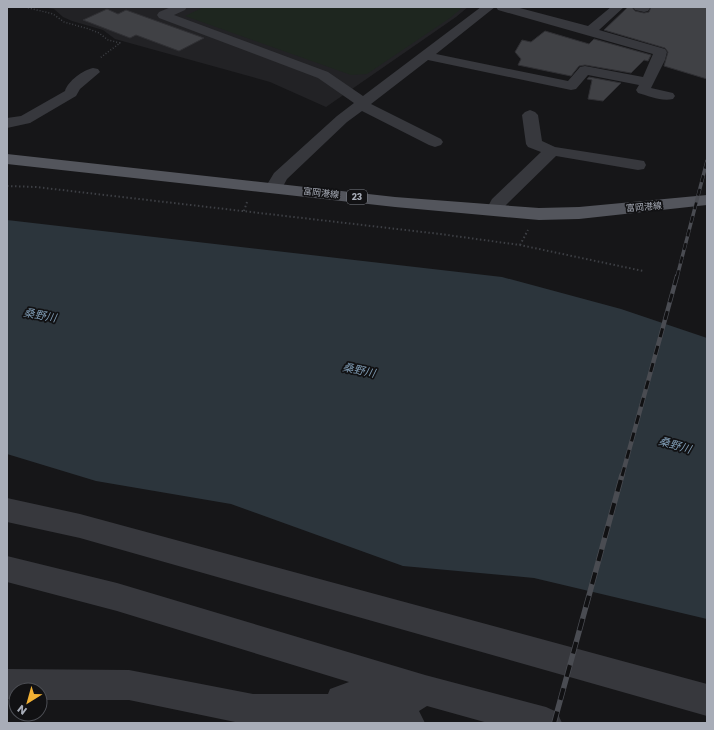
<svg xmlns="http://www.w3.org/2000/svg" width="714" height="730" font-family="Poppins,'Noto Sans JP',sans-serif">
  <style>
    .built { fill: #222225 }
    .green { fill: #1e261f }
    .water { fill: #2c353c }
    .building { fill: #404145; stroke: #303034 }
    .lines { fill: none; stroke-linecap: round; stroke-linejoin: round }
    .path-far1 { stroke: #3d3f44; stroke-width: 1.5; stroke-dasharray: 1 2; stroke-linecap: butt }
    .path { stroke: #3d3f44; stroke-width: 2; stroke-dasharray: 1.5 2.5; stroke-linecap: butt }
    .minor { fill: #37383d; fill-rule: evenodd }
    .major { fill: #53555c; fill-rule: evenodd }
    .rail-far2-casing { stroke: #4a4c52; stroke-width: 3.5 }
    .rail-far1-casing { stroke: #4a4c52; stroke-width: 4.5 }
    .rail-casing { stroke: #4a4c52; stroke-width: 5.5 }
    .rail-far2 { stroke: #111113; stroke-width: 2.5; stroke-dasharray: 7; stroke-linecap: butt }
    .rail-far1 { stroke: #111113; stroke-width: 3; stroke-dasharray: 9; stroke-linecap: butt }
    .rail { stroke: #111113; stroke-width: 4; stroke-dasharray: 12; stroke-linecap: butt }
    .labels { text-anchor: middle; stroke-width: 3.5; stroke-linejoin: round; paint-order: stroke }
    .far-street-label { font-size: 9px; fill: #a8adb8; stroke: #111113 }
    .shield { fill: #111113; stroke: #7b7e86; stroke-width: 1 }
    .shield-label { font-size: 9px; font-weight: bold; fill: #a8adb8 }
    .water-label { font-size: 11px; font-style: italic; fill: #7f9bb3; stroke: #111113 }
  </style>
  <rect width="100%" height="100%" fill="#161618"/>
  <!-- built -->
  <path class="built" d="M42,7H468L456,17L326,107L270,82L115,39L103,30L72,21L63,17L54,9Z"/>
  <!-- green -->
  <path class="green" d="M204,7H463L450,18L367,74L351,75L185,16Z"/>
  <!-- water -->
  <path class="water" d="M7,220L502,277L621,309L707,338V619L534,578L403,566L231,504L96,481L7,454Z"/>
  <!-- building -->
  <g class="building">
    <path d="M628,7H632L635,11L644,13L649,12L651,7H707V79L664,66L668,52L665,48L604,30Z"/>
    <path d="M107,9L118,14L126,10L204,38L179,51L136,35L130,38L83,20Z"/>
    <path d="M545,31L589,44L594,39L651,55L648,61L644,60L631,73L585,65L579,66L571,76L518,65L521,59L515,52L522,40L531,42Z"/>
    <path d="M589,77L621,83L603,101L588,99L592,80L587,79Z"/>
  </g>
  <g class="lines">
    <!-- path-far1 -->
    <path class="path-far1" d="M25,7L53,14L64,22L89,29L99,33L108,40L120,43L100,58"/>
    <!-- path -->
    <g class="path">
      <path d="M7,186L36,187L440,234L520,245L643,271"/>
      <path d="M244,211L247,202"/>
      <path d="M520,245L528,230"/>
    </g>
    <!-- minor -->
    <g class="minor">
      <path d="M171,7H187L185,10L174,15L328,72L363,96L481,7H495L436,54L568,81L580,67L585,66L643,77L653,54L498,10L496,7H516L588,26L611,7H624L599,30L665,49L667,52L665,60L651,88L673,93L675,96L673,99C662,102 649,96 638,93L636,90L639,85L588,75L576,89L571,90L428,60L371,104L441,139L443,142L441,145L435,147L429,145L362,111L347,122L287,179L280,192L274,193L268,192L265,188L274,173L337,116L354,103L318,78L159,18L157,15L159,12Z"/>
      <path d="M633,7H649L650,8L648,11L644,12L635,10Z"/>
      <path d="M93,68L98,69L100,72L80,89L76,96L30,123L7,128V118L21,116L65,91C68,81 83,70 93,68Z"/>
      <path d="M530,110L535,112L538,115L542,141L555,147L638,160L644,161L646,165L644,169L638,170L556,156L506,205L501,214L495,215L489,214L486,210L492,199L541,152L528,147L526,144L522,115L525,112Z"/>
      <path d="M7,498L80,514L707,684V716L80,538L7,522Z"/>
      <path d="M7,556L117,583L425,675L546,707L557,712L562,723H488L427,706L419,711L425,723H240L129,700H40V690H16V699H7V669L129,670L253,694H328L330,689L349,682L117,611L7,582Z"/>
    </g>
    <!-- major -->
    <path class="major" d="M7,154L395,197L539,208L579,207L707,195V205L579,219L539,220L395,207L7,164Z"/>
    <defs>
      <path id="rail-far2" d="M677,277L707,161"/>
      <path id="rail-far1" d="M622,476L677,276"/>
      <path id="rail" d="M554,723L622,475"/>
    </defs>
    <!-- rail-far2 casing -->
    <use href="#rail-far2" class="rail-far2-casing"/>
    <!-- rail-far1 casing -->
    <use href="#rail-far1" class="rail-far1-casing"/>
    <!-- rail casing -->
    <use href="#rail" class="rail-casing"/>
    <!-- rail-far2 -->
    <use href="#rail-far2" class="rail-far2"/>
    <!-- rail-far1 -->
    <use href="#rail-far1" class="rail-far1"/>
    <!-- rail -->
    <use href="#rail" class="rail"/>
  </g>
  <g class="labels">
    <!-- far-street labels -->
    <g class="far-street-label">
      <text transform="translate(321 193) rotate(6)" y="3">富岡港線</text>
      <text transform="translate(644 207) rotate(-5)" y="3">富岡港線</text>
    </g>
    <!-- shield labels -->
    <rect class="shield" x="347" y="190" width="20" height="14" rx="3"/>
    <g class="shield-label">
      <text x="357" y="200">23</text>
    </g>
    <!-- water labels -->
    <g class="water-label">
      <text transform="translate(40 315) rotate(10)" y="4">桑野川</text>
      <text transform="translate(359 370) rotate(12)" y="4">桑野川</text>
      <text transform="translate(675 445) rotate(16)" y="4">桑野川</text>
    </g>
  </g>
  <!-- border -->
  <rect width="714" height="730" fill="none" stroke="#a8adb8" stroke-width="16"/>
  <!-- north arrow -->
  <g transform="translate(28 702) rotate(217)"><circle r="19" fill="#111113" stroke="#4d4f55"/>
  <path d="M0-3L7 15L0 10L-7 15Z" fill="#f2b134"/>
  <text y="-6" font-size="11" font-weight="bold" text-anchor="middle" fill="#a8adb8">N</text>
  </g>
</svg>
